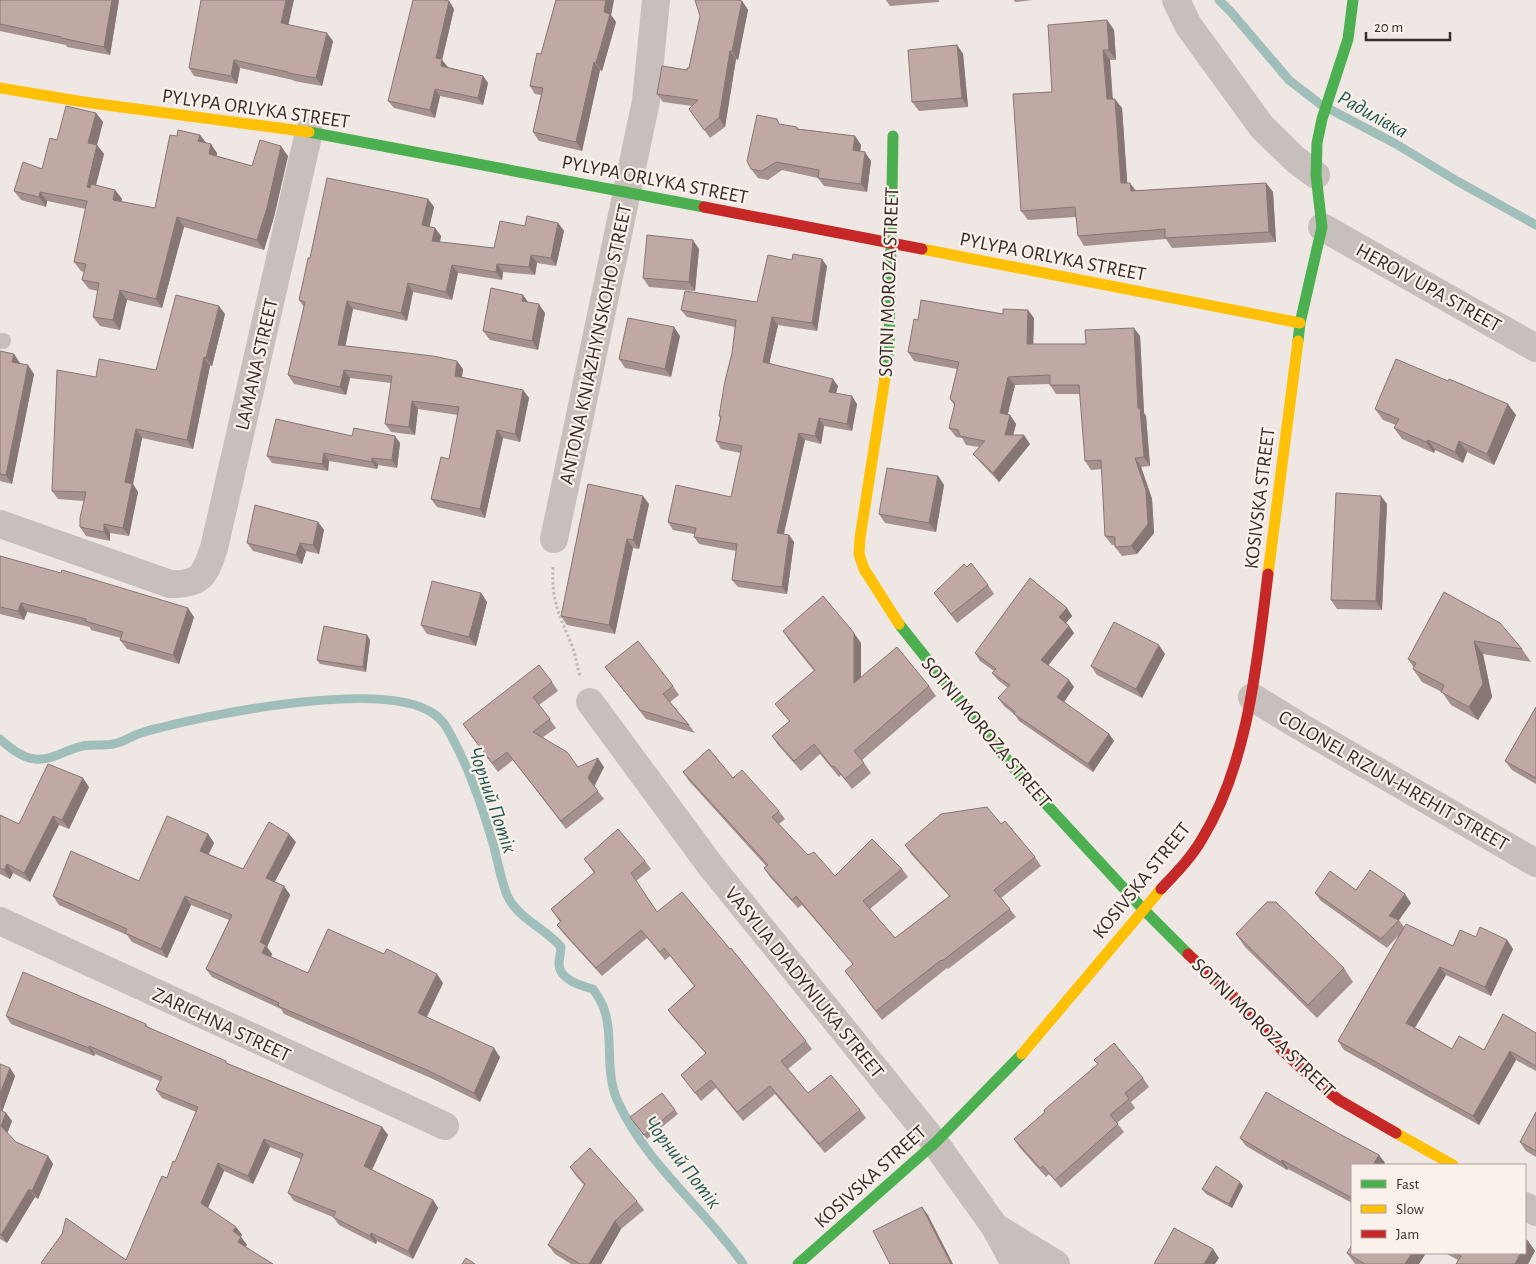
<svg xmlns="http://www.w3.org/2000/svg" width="1536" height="1264" font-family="'Alegreya Sans',sans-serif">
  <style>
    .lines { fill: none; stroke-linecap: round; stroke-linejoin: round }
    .stream { stroke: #a0bfba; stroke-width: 9 }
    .path { stroke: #c0b8b4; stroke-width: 3; stroke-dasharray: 2.5 2.5; stroke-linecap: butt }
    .lane { stroke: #c7bfbc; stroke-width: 16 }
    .street { stroke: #c7bfbc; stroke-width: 28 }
    .fast { stroke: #4caf50; stroke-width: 11 }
    .slow { stroke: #ffc107; stroke-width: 11 }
    .jam { stroke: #c62828; stroke-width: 11 }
    .wall { fill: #a5918e }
    .shaded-wall { fill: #867674 }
    .building { fill: #c0a9a5; stroke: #867674 }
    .labels { text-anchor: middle; stroke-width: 4.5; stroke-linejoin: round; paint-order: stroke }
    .street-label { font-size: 20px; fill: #382c2a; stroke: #faf1eb }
    .water-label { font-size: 21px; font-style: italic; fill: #215853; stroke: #faf1eb }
  </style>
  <rect width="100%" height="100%" fill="#eee7e3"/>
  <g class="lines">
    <!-- stream -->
    <g class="stream">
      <path d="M1219,0L1231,12L1289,80L1320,104L1396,144L1457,181L1536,225"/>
      <path d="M0,739C10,748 22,758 35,759C52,761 67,749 83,746C93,744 103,746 113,744C123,743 131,736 141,733C147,731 153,729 159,728C216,713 386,679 434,714C445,721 450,734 456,745C473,778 484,812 494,847C498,863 501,880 507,895C517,918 545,928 561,947C561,953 559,958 559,964C559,979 581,986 593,989C597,995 602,1002 604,1009C614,1037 604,1072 618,1102C647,1165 704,1208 743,1264"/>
    </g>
    <!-- path -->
    <path class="path" d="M553,567C551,602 560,616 572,646C576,656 577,666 580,676"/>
    <!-- lane -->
    <path class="lane" d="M0,341H3"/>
    <!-- street -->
    <g class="street">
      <path d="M1176,0L1188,25L1262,127L1296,160L1316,175"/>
      <path d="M1322,227L1536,348"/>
      <path d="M0,524L170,584C201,585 205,575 214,548L309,132"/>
      <path d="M554,539L646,101L656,0"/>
      <path d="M1252,697L1301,727L1536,863"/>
      <path d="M590,702L710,865L935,1143L995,1227L1015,1264"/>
      <path d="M0,921L445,1126"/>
      <path d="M1525,1206L1536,1212"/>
      <path d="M995,1227L1056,1264"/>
    </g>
    <!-- fast -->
    <g class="fast">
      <path d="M309,132L704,207"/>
      <path d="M1298,341L1300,323L1322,227L1316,175L1317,143L1322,119L1348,39L1353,0"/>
      <path d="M885,378L889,346L893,136"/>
      <path d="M899,624L1021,777L1143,909L1188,954"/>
      <path d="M798,1264L935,1143L1022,1054"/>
    </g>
    <!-- slow -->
    <g class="slow">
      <path d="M0,88L84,102L309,132"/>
      <path d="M922,249L1300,323"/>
      <path d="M885,378L860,538L859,554L864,569L899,624"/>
      <path d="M1268,574L1298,341"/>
      <path d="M1022,1054L1161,889"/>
      <path d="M1396,1133L1453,1165"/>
    </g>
    <!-- jam -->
    <g class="jam">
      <path d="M704,207L922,249"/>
      <path d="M1161,889C1176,873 1191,858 1202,839C1249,762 1257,661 1268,574"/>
      <path d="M1188,954L1231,994L1282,1050L1319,1085L1339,1100L1396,1133"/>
    </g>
  </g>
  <!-- wall -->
  <g class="wall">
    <path d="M0,0H119L110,55L67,47L66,45L0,31Z"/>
    <path d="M556,0H614L611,15L616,22L602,71L600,70L582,151L539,141L533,132L541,95L535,94L530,86L541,54Z"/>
    <path d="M886,0H939V2L890,6Z"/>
    <path d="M1014,0H1033L1015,2Z"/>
    <path d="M449,1L454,9L442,60L447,67L483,76L488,83L483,105L440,96L435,118L394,108L388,101Z"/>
    <path d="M742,1L748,10L738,60L736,59L725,127L710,138L689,109L692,106L663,102L657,94L689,68Z"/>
    <path d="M1107,20L1114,30L1116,60H1110L1113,99L1122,108L1127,183L1136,191L1266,183L1273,192L1276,242L1172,248L1166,239L1084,246L1078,236L1076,217L1028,220L1021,211L1052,92Z"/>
    <path d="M289,25L333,41L322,86L294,81L293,80L240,68L237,84L194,76L189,68Z"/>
    <path d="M957,45L963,54L968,107L919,111L912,102Z"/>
    <path d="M96,113L103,122L97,145L104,154L96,185L115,190L122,199L121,202L155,208L177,136L200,135L206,143L217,153V156L252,166L288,156L274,217L264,250L184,227L162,308L127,300L120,330L100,326L93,317L98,291L89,289L82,280L84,272L81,271L74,262L86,209L47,201L46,207L21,200L14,191L42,169L57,140Z"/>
    <path d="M780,124L799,129L855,136L861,145L860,151L871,161L867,192L824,186L818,178L782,170L768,180L758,178L751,169Z"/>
    <path d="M428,199L434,207L429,227L435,228L441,236L440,242L494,248L525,226L558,223L564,231L556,266L537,263L535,275L503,272L502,280L458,273L452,300L413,292L407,321L353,309L345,346L463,369L462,377L523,390L529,398L520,442L503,438L485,518L437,507L431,499L449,459L458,415L418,409L415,435L391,432L385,424L391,383L350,378L346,395L294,384L288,375L304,307L299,300L310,258Z"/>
    <path d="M699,249L695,291L649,287L643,278Z"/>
    <path d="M827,266L817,331L778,325L769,363L838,386L836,393L857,404L852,431L824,426L821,444L805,440L784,534L789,535L794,542L787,594L738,587L732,580L736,551L699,544L694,537V534L673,530L668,522L731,497L741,453L721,449L716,441L720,418L719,416L732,353L735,327L687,317L681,310L757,302Z"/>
    <path d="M523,295L528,302L545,313L538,350L490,340L483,331Z"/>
    <path d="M225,314L212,366H210L193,449L142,438L133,484L138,492L129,536L110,533V541L86,536L80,527L84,501L58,499L52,491L96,377L156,370Z"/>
    <path d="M1003,314L1034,318L1033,344H1086L1140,336L1144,413L1146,416L1150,466L1141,467L1152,499L1154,533L1137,554L1122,556L1115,547V545H1112L1105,536L1102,469L1091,470L1085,461L1080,394H1056L1050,385V384L1015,385L1007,415H1010L1016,424L1013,435L1030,444L999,482L980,462L973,454L979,447L966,445L962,438L956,437L949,428L955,406L950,399L957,369L914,361L908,352Z"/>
    <path d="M680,336L671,377L625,368L619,359Z"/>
    <path d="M0,351L14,354L20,364L34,374L12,484L0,481Z"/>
    <path d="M1375,409L1516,415L1494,465L1467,452L1463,463L1435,450L1434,453L1402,439L1394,428L1396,425L1383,420Z"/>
    <path d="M352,436L400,443L397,468L378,465L377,469L329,461L328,471L272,463L267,456Z"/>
    <path d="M938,476L944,485L936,532L885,523L879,514Z"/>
    <path d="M649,504L639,549L633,548L615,634L567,625L561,616Z"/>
    <path d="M1387,504L1382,610L1337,609L1331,600Z"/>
    <path d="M318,522L324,530L319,554L306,551L302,564L253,551L247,543Z"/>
    <path d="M0,556L194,617L179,664L127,649L120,640L121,638L91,630L90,627L27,612L24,620L0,614Z"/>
    <path d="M967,567L988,585L994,594L957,623L934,593Z"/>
    <path d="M1444,592L1522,649L1531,662L1483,654L1492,697L1478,720L1451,705L1442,692L1422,682L1413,669L1414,668L1408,659Z"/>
    <path d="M481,593L487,602L476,646L427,634L421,625Z"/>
    <path d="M1067,608L1072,616L1066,623L1069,626L1074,633L1048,665L1074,687L1064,702L1109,734L1114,741L1093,772L1019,721L1015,715L1004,706L998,698L1008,688L998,680L992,673L994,671L980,661L975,653Z"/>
    <path d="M783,631L861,643V678L929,686L936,696L862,760L871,773L852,789L841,775L839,777L820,754L801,771L778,745L772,736L789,721L775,704L814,671L789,640Z"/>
    <path d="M367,635L370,640L366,672L320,664L317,660Z"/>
    <path d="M1165,654L1142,698L1097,675L1091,666Z"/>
    <path d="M605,667L673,686L679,695L670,702L689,725L695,733L646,719Z"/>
    <path d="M552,682L558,691L539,705L556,728L543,737L578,767H604L594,786L604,799L566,829L513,760L498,772L469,733Z"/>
    <path d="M1536,707V784L1512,770L1505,761Z"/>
    <path d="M683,772L733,778L779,811L785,819L779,824L808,855L835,876L902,869L908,877L870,909L895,938L949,896L911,854L905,845L1001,824L1035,857L1041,866L1001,898L1016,917L948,969L947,968L882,1020L845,971L853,964L802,905L798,908L770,877L764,868L766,866L689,781Z"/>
    <path d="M89,787L69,829L59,825L30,882L13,873L10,879L0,874V815L19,824Z"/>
    <path d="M208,834L214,843L209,854L243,869L296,842L274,882L284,886L290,895L267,947L272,954L271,957L308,973L443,983L427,1017L500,1057L480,1102L433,1079L284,1014L281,1009L212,977L206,969L229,920L191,905L167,958L132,942L127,935L59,905L53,896L139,881Z"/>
    <path d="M584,859L645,861L651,869L636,881L657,912L806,1041L812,1049L788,1069L808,1093L860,1110L866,1118L825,1153L775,1094L743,1121L716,1088L701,1101L681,1075L706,1054L674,1018L668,1010L694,986L670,956L665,960L647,938L602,976L563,933L557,925L560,922L551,909L594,873Z"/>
    <path d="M1356,890L1411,903L1399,920L1404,927L1453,946L1476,937L1507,940L1513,949L1491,996L1446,975L1415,1028L1452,1049L1484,1050L1536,1033V1071L1516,1060L1479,1125L1344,1050L1338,1041L1399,935L1387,948L1321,901L1315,893Z"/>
    <path d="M1236,934L1344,968L1353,982L1317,1018L1245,947Z"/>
    <path d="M6,1016L146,1024L149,1028L229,1064L382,1127L388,1135L372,1170L433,1200L438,1208L413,1259L377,1241L376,1244L339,1225L333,1217L294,1201L288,1193L301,1159L270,1147L253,1184L224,1171L208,1208L236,1227L242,1235L241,1237L247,1245L245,1247L273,1264H42L41,1263L126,1260L175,1162L196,1112L162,1098L156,1090L160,1081L95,1054L94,1056L11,1024Z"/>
    <path d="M0,1064L10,1068L15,1076L2,1111L6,1113L12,1121L7,1133L16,1142L48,1156L53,1164L38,1199L35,1197L7,1243L0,1239Z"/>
    <path d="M1143,1078L1149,1087L1131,1102L1135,1108L1117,1123L1124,1132L1061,1188L1049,1174L1046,1177L1020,1148L1014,1139Z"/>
    <path d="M662,1093L678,1114L647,1139L633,1122Z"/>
    <path d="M1536,1112V1157L1526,1151L1520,1142Z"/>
    <path d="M1334,1131L1379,1155L1385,1163L1352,1165V1203L1288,1169L1287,1170L1246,1146L1240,1138Z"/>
    <path d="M570,1167L637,1201L644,1210L621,1229L601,1264H571L555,1254L548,1245L584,1185L576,1176Z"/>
    <path d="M1243,1186L1232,1208L1206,1194L1202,1189Z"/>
    <path d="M1528,1241L1535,1251L1528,1264H1457L1458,1260L1445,1253H1525Z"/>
    <path d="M1347,1253H1426L1419,1264H1355Z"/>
  </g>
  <!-- shaded-wall -->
  <g class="shaded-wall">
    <path d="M112,0H119L110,55L104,47Z"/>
    <path d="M286,0H294L287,31L281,23Z"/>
    <path d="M606,0H614L611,15L616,22L602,71L596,63L604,12Z"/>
    <path d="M449,1L454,9L442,60L448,67L446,73L436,58Z"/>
    <path d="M742,1L748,10L738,60L732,51Z"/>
    <path d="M1107,20L1114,30L1116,60L1109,50Z"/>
    <path d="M327,33L333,41L322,86L316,78Z"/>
    <path d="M957,45L963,54L968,107L962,98Z"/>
    <path d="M1103,50L1110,60L1113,109L1107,99Z"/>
    <path d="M730,51L736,59L725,127L719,118Z"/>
    <path d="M234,60L240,68L237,84L231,76Z"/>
    <path d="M594,62L600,70L582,151L576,142Z"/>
    <path d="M483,76L488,83L483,105L478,98Z"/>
    <path d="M435,89L440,96L435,118L430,110Z"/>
    <path d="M1115,99L1122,108L1128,193L1121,183Z"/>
    <path d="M96,113L103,122L97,145L104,154L93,196L87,187L88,143Z"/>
    <path d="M200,135L207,144L198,141Z"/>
    <path d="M855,136L861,145L859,159L853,150Z"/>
    <path d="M211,144L217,153L215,163L209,154Z"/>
    <path d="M281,146L288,156L274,217L264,250L257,240Z"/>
    <path d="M865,152L871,161L867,192L861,184Z"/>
    <path d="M1130,183L1137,192L1131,191Z"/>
    <path d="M1266,183L1273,192L1276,242L1269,232Z"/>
    <path d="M115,190L122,199L119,209L113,200Z"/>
    <path d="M40,192L47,201L46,207L39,197Z"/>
    <path d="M428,199L434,207L428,233L422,225Z"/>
    <path d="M177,217L184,227L162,308L156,299Z"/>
    <path d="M558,223L564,231L556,266L551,258Z"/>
    <path d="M435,228L441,236L438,249L432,241Z"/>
    <path d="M693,240L699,249L695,291L689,282Z"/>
    <path d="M531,255L537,263L535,275L529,267Z"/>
    <path d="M822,259L827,266L817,331L812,323Z"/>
    <path d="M497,264L503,272L502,280L496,272Z"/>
    <path d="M452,265L458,273L452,300L446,292Z"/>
    <path d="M408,283L413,292L407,321L401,313Z"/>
    <path d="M120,290L127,300L120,330L113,320Z"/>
    <path d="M523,295L529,304L522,301Z"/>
    <path d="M347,301L353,309L344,353L338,345Z"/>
    <path d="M539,304L545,313L538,350L532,341Z"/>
    <path d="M219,306L225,314L212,366L206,358Z"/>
    <path d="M1028,310L1034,318L1033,353L1027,344Z"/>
    <path d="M772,317L778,325L768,369L763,362Z"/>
    <path d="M674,327L680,336L671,377L665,369Z"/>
    <path d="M1134,328L1140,336L1144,413L1146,416L1150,466L1144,457L1138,408Z"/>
    <path d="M14,354L20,363L19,371L12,362Z"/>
    <path d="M204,357L210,366L193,449L187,440Z"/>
    <path d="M457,361L463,369L461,384L455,376Z"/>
    <path d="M28,365L34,374L12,484L6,475Z"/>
    <path d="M344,370L350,378L346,395L340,387Z"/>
    <path d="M1008,377L1015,385L1006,422L1000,413Z"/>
    <path d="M833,379L838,386L834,400L829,392Z"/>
    <path d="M523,390L529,398L520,442L515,434Z"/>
    <path d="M852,396L857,404L852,431L847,424Z"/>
    <path d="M412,401L418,409L415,435L409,427Z"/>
    <path d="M1508,404L1516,415L1494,465L1487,454Z"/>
    <path d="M1010,415L1016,424L1011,444L1005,435Z"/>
    <path d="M819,418L824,426L821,444L815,436Z"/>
    <path d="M136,429L142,438L133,484L138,492L129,536L123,528L125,482Z"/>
    <path d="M497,430L503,438L485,518L480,509Z"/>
    <path d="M799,433L805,440L782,541L777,533Z"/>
    <path d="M1024,435L1030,444L999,482L993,473Z"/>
    <path d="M395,436L400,443L397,468L392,460Z"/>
    <path d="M1428,440L1435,450L1434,453L1426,442Z"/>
    <path d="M1459,441L1467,452L1463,463L1455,452Z"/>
    <path d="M324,453L329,461L328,471L322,464Z"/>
    <path d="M372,458L378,465L377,469L372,462Z"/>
    <path d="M1135,458L1141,467L1152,499L1154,533L1137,554L1131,546Z"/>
    <path d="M938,476L944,485L936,532L929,523Z"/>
    <path d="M643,496L649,504L639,549L633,540Z"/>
    <path d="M1381,496L1387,504L1382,610L1376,601Z"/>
    <path d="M318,522L324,530L319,554L313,545Z"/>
    <path d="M104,524L110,533V541L104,532Z"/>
    <path d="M789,535L794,542L787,594L782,587Z"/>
    <path d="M627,539L633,548L615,634L609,625Z"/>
    <path d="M300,543L306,551L302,564L296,555Z"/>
    <path d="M481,593L487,602L476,646L469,637Z"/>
    <path d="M21,603L27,612L24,620L18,611Z"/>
    <path d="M188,608L194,617L179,664L173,655Z"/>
    <path d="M1067,608L1072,616L1064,625L1059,617Z"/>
    <path d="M1069,626L1074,633L1046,668L1041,660Z"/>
    <path d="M854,633L861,643V693L854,683Z"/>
    <path d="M367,635L370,640L366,672L363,667Z"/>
    <path d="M1474,641L1483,654L1492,697L1478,720L1469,707Z"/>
    <path d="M1159,645L1165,654L1142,698L1136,689Z"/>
    <path d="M1069,680L1074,687L1062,705L1057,697Z"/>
    <path d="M1109,734L1114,741L1093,772L1088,764Z"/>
    <path d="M598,758L604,767L594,787L588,778Z"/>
    <path d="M83,778L89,787L69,829L62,820Z"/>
    <path d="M53,816L59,825L30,882L24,873Z"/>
    <path d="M208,834L214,843L206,859L200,851Z"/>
    <path d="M289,834L296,842L272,887L266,878Z"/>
    <path d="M7,864L13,873L10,879L4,870Z"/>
    <path d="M284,886L290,895L267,947L272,954L269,962L262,953L260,942Z"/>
    <path d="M1405,894L1411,903L1399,920L1389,916Z"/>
    <path d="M185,896L191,905L167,958L161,949Z"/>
    <path d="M1507,940L1513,949L1491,996L1485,987Z"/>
    <path d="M1440,967L1446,975L1412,1032L1406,1023Z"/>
    <path d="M437,974L443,983L424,1022L418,1013Z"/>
    <path d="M89,1046L95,1054L94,1056L89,1048Z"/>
    <path d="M494,1048L500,1057L480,1102L474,1093Z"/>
    <path d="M1510,1051L1516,1060L1479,1125L1473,1116Z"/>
    <path d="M10,1068L15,1076L1,1115L0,1094Z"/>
    <path d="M6,1113L12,1121L7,1134L1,1126Z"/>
    <path d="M382,1127L388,1135L370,1174L364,1166Z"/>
    <path d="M264,1139L270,1147L253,1184L248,1176Z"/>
    <path d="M1379,1155L1385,1163L1384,1165H1373Z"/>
    <path d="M48,1156L53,1164L38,1199L32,1191Z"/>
    <path d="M1282,1160L1288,1169L1287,1170L1281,1162Z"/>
    <path d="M218,1163L224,1171L206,1212L201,1203Z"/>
    <path d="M1240,1182L1243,1186L1232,1208L1229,1204Z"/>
    <path d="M29,1189L35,1197L7,1243L1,1235Z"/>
    <path d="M433,1200L438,1208L413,1259L408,1251Z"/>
    <path d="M922,1207L928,1215L953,1264H951Z"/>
    <path d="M615,1221L621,1229L601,1264H589Z"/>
    <path d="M236,1227L242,1235L239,1239L233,1231Z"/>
    <path d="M371,1233L377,1241L376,1244L370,1236Z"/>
    <path d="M241,1237L247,1245L243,1250L238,1242Z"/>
    <path d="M1528,1241L1535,1251L1528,1264H1515L1521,1253H1525V1246Z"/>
    <path d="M1213,1249L1219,1258L1215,1264H1204Z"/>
    <path d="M1412,1253H1426L1419,1264H1405Z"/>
  </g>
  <!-- building -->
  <g class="building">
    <path d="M0,0H112L104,47L61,38V37L0,24Z"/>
    <path d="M201,0H286L281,23L327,33L316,78L288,73V72L234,60L231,76L189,68Z"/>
    <path d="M413,0H444L449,1L436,58L442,59L441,66L483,76L478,98L435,89L430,110L388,101Z"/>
    <path d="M556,0H606L604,12L610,14L596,63L594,62L576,142L533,132L543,88L530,86L537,53L541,54Z"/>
    <path d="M695,0H736L742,1L732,51H730L719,118L704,130L689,109L698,100L657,94L662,66L687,70V68H689L700,16Z"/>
    <path d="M1107,20L1109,50H1103L1107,99H1115L1121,183H1130L1131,191L1266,183L1269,232L1165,238V229L1078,236L1075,207L1021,211L1013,94L1052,92L1048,25Z"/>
    <path d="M957,45L962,98L912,102L908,50Z"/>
    <path d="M66,106L96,113L88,143L97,145L87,187L90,188L91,184L115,190L113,200L155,208L170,135L177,136L178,130L200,135L198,141L211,144L209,154L252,166L260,140L281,146L267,208L257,240L177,217L156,299L120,290L113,320L93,317L99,283L82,280L86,264L74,262L87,201L40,192L39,197L14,191L23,162L42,169L50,138L57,140Z"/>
    <path d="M757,115L777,119L779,124L797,127V129L855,136L853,150L865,152L861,184L818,178L819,170L776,162L762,171L751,169L747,161Z"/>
    <path d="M327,178L428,199L422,225L435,228L432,241L494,248L500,221L525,226L527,216L558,223L551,258L531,255L529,267L497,264L496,272L452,265L446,292L408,283L401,313L347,301L338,345L433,356L457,361L455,376L523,390L515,434L497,430L480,509L431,499L441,457L449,459L459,407L412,401L409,427L385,424L392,376L344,370L340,387L288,375L305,302L299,300L306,268L308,258H310Z"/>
    <path d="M647,235L693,240L689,282L643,278Z"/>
    <path d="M793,254L822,259L812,323L772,317L763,362L833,379L829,392L852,396L847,424L819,418L815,436L799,433L777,533L789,535L782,587L732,580L737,544L694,537L696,528L668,522L676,485L731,497L742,446L716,441L721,416H719L725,381L732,353L736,320L681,310L685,291L757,302L768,255L792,260Z"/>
    <path d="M491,288L523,295L522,301L539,304L532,341L483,331Z"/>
    <path d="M176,295L219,306L206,358L204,357L187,440L136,429L125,482L132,484L123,528L104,524V532L80,527V518L86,492L52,491L57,370L96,377L99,359L156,370Z"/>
    <path d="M921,300L1003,314V309L1028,310L1027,344H1086L1085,330L1134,328L1138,408H1140L1144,457L1135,458L1146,490L1148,524L1131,546L1115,547V537L1105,536L1101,460L1085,461L1079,385H1050V375L1008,377L1000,413L1010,415L1005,435H1024L993,473L973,454L985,441L960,436L958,430L949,428L955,403L950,399L959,362L908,352L914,319L918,320Z"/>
    <path d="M628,318L674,327L665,369L619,359Z"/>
    <path d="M0,351L14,354L12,362L28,365L6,475L0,474Z"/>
    <path d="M1396,359L1448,381L1449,379L1508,404L1487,454L1459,441L1455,452L1428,440L1426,442L1394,428L1399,419L1375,409Z"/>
    <path d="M276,419L352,436L354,428L395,436L392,460L372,458V462L324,453L322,464L267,456Z"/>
    <path d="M887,468L938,476L929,523L879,514Z"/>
    <path d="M588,484L643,496L633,540L627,539L609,625L561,616Z"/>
    <path d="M1336,493L1381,496L1376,601L1331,600Z"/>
    <path d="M255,505L318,522L313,545L300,543L296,555L247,543Z"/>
    <path d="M0,556L61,573L62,570L188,608L173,655L120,640L123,632L85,621L86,619L21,603L18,611L0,607Z"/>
    <path d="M971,563L988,585L951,614L934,593L964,564L967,567Z"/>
    <path d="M1030,578L1067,608L1059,617L1069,626L1041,660L1069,680L1057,697L1109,734L1088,764L1014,714L1015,712L998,698L1010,685L992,673L996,669L975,653Z"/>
    <path d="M432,581L481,593L469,637L421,625Z"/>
    <path d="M1444,592L1500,623L1522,649L1474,641L1483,684L1469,707L1441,692L1444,685L1413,669L1416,663L1408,659Z"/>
    <path d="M823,596L854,633V683L897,647L929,686L854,751L864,763L845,779L834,766L832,767L814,744L794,761L772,736L790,721L775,704L815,670L783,631Z"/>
    <path d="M1114,622L1159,645L1136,689L1091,666Z"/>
    <path d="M324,626L367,635L363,667L317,660Z"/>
    <path d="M638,641L673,686L663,694L689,725L640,710L605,667Z"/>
    <path d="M539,665L552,682L533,697L550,719L533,732L567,752L578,767L598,758L588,778L598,791L561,821L507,752L492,763L463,724Z"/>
    <path d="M1536,707V778L1505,761Z"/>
    <path d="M709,749L733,778L742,770L779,811L772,817L808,855L814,852L835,876L872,839L902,869L863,901L895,938L950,896L905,845L941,814L987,807L1001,824L1005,821L1035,857L994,890L1010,909L942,961L941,960L876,1011L845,971L853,964L796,896L792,900L764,868L768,865L683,772Z"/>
    <path d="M48,764L83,778L62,820L53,816L24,873L7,864L4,870L0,868V815L19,824Z"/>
    <path d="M167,816L208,834L200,851L243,869L269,822L289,834L266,878L284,886L260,942L266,945L262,953L308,973L328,929L384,954L387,949L437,974L418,1013L494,1048L474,1093L427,1070L278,1006L279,1003L206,969L232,915L185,896L161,949L125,933L127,929L53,896L71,851L139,881Z"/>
    <path d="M618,829L645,861L631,873L657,912L682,892L730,949L731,948L806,1041L781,1061L808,1093L831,1075L860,1110L819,1144L770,1086L737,1112L711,1080L695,1093L681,1075L706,1053L668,1010L695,986L664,948L660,952L641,930L596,968L557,925L561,921L551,909L595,872L584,859Z"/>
    <path d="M1370,870L1405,894L1389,916L1399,920L1381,939L1315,893L1330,871L1356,890Z"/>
    <path d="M1267,902H1276L1344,968L1308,1005L1236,934Z"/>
    <path d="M1406,924L1453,946L1460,930L1476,937L1480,927L1507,940L1485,987L1440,967L1406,1023L1452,1049L1459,1036L1484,1050L1503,1014L1536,1033V1066L1510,1051L1473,1116L1338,1041Z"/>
    <path d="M23,972L146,1024L145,1026L226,1061V1063L382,1127L364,1166L433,1200L408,1251L371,1233L370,1236L333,1217L336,1212L288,1193L303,1154L264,1139L248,1176L218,1163L201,1203L236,1227L233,1231L241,1237L238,1242L260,1256L273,1264H43L41,1263L62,1234L66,1218L126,1260L162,1176L167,1178L173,1161L175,1162L198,1107L156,1090L162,1077L89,1046V1048L6,1016Z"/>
    <path d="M1114,1043L1143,1078L1125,1093L1129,1099L1110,1115L1118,1124L1055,1180L1043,1166L1040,1168L1014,1139L1045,1112L1044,1110L1098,1064L1094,1060Z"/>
    <path d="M0,1064L10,1068L0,1094Z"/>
    <path d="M1266,1092L1334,1131L1379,1155L1373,1165H1352V1198L1282,1160L1281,1162L1240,1138Z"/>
    <path d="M662,1093L675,1110L644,1135L630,1117Z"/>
    <path d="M0,1110L6,1113L1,1126L16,1142L48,1156L32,1191L29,1189L1,1235L0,1234Z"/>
    <path d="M1536,1112V1151L1520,1142Z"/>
    <path d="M590,1148L637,1201L615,1221L589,1264H580L548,1245L585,1184L570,1167Z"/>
    <path d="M1216,1166L1240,1182L1229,1204L1202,1189Z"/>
    <path d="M922,1207L951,1264H890L873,1231Z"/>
    <path d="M1174,1228L1213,1249L1204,1264H1154Z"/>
    <path d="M1525,1239L1528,1241L1525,1246Z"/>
    <path d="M1352,1245V1253H1412L1405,1264H1365L1347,1253Z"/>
    <path d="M1456,1253H1521L1515,1264H1456L1461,1256Z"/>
    <path d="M466,1258L475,1264H462Z"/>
  </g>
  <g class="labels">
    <!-- street labels -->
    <g class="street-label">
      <text transform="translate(256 108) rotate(8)" y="7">PYLYPA ORLYKA STREET</text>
      <text transform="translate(655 179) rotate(11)" y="7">PYLYPA ORLYKA STREET</text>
      <text transform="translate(1053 256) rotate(11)" y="7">PYLYPA ORLYKA STREET</text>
      <text transform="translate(888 282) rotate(-88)" y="7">SOTNI MOROZA STREET</text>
      <text transform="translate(1429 287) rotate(29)" y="7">HEROIV UPA STREET</text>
      <text transform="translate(595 344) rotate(-78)" y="7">ANTONA KNIAZHYNSKOHO STREET</text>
      <text transform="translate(256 364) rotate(-77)" y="7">LAMANA STREET</text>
      <text transform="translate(1259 498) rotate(-83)" y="7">KOSIVSKA STREET</text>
      <text transform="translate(987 732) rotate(50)" y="7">SOTNI MOROZA STREET</text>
      <text transform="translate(1394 780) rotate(30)" y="7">COLONEL RIZUN-HREHIT STREET</text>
      <text transform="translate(1141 880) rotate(-51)" y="7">KOSIVSKA STREET</text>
      <text transform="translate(805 982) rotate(51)" y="7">VASYLIA DIADYNIUKA STREET</text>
      <text transform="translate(222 1024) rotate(25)" y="7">ZARICHNA STREET</text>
      <text transform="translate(1264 1027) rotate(44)" y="7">SOTNI MOROZA STREET</text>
      <text transform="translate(870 1176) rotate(-42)" y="7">KOSIVSKA STREET</text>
    </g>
    <!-- water labels -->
    <g class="water-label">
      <text transform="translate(1373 114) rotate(29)" y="7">Радилівка</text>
      <text transform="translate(493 800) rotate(71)" y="7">Чорний Потік</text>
      <text transform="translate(683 1162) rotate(52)" y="7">Чорний Потік</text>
    </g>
  </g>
  <!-- legend -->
  <rect x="1351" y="1164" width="175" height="90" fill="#faf1eb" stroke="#aca29e"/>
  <rect x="1361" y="1180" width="25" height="8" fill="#4caf50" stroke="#aca29e"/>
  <text x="1396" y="1189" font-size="15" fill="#382c2a">Fast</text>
  <rect x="1361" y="1205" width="25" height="8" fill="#ffc107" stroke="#aca29e"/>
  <text x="1396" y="1214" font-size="15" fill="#382c2a">Slow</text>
  <rect x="1361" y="1230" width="25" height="8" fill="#c62828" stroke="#aca29e"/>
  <text x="1396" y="1239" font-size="15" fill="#382c2a">Jam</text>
  <!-- scale -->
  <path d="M1366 32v8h84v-8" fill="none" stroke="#382c2a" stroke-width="2.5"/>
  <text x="1374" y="32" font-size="15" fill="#382c2a" stroke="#faf1eb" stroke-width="4" paint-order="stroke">20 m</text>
</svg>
